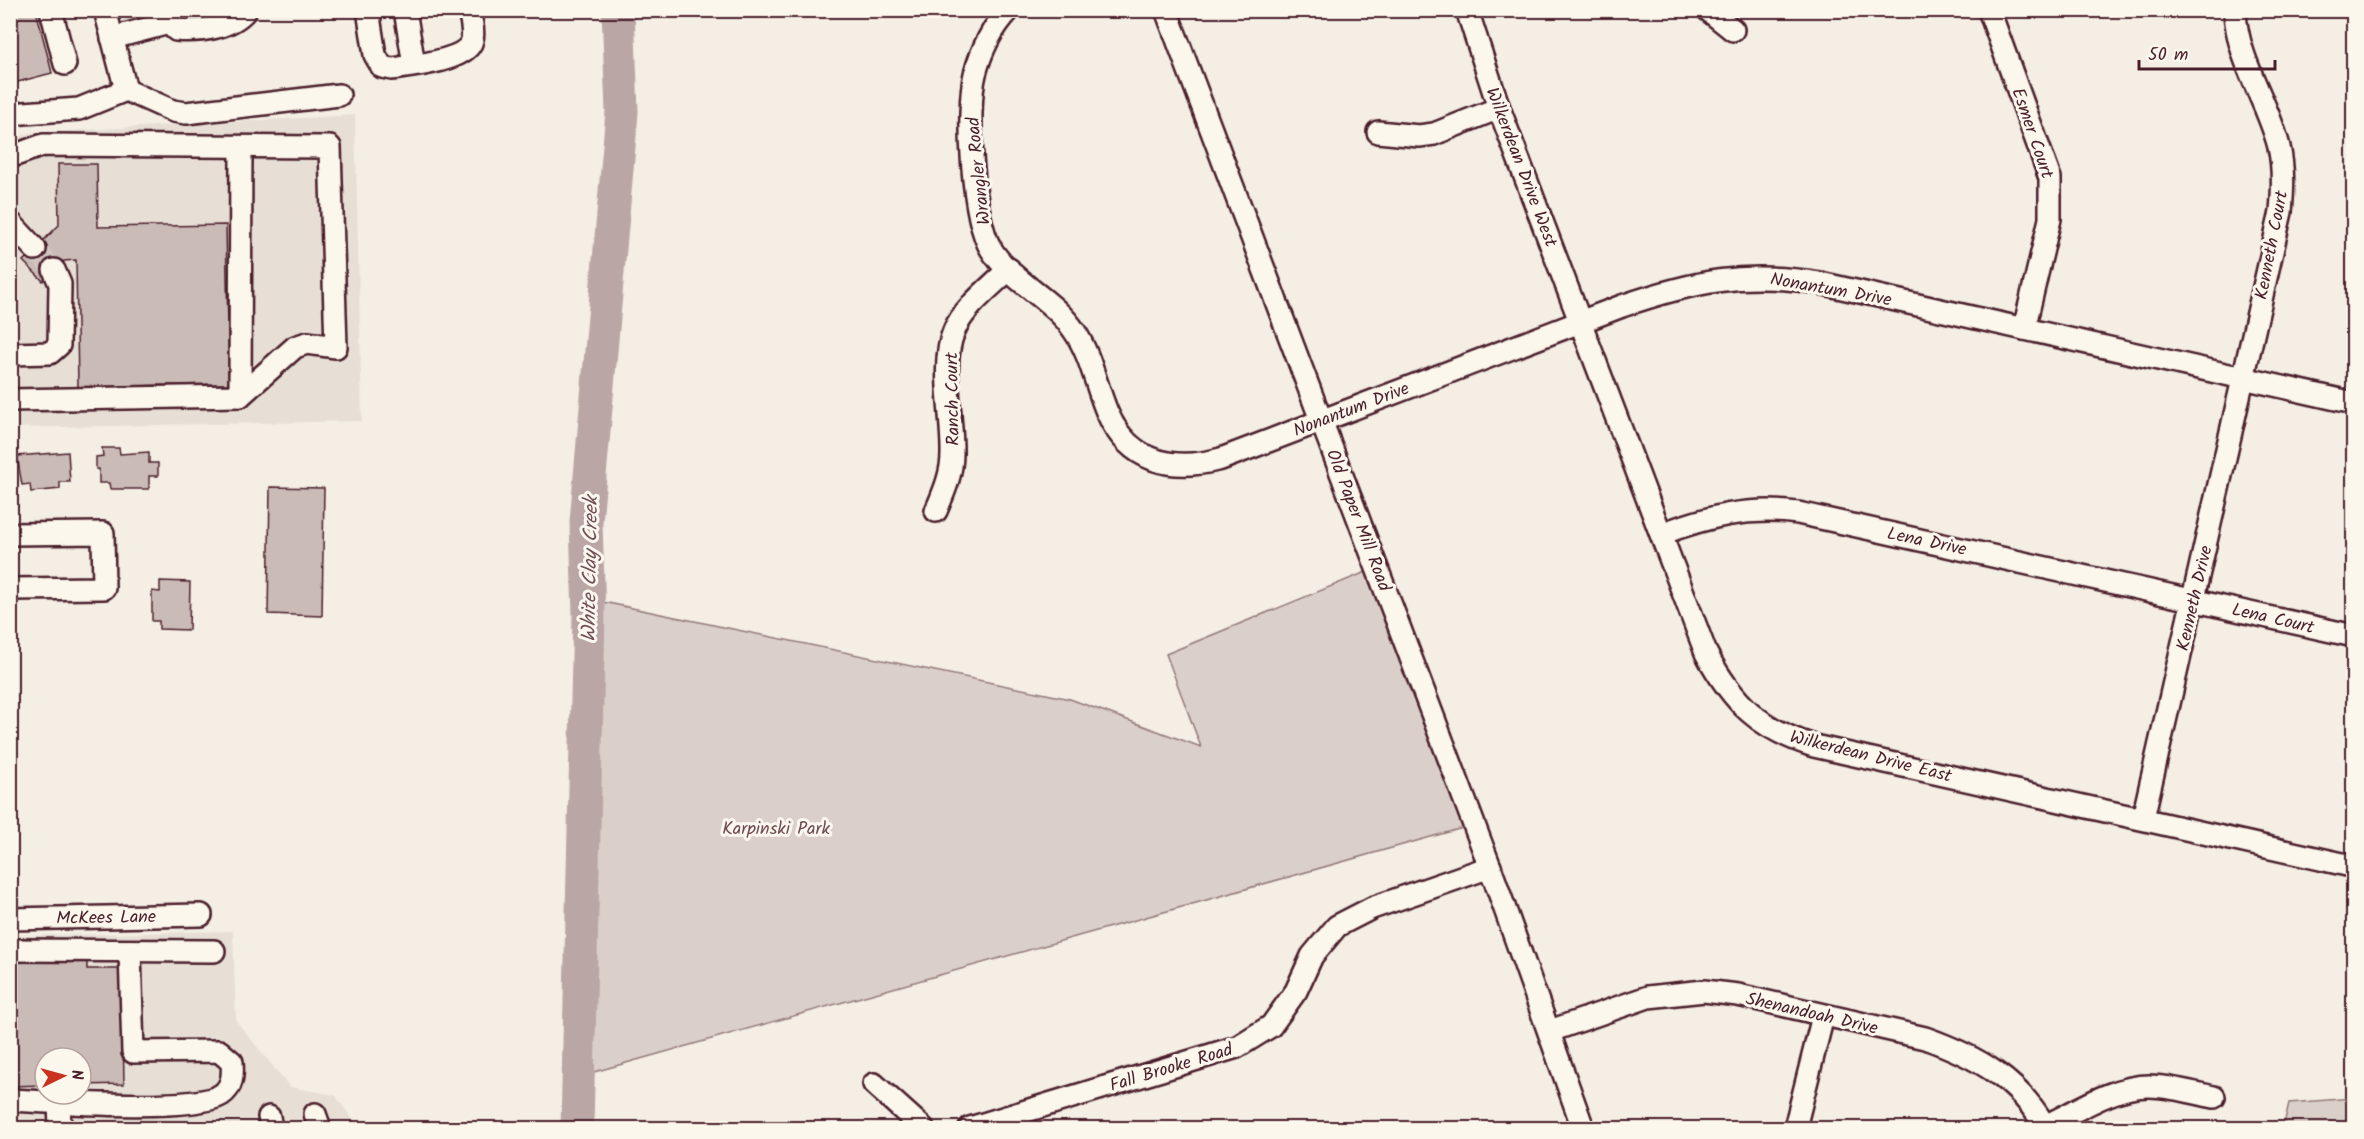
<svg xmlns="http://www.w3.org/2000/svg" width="2364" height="1139" font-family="Kalam,sans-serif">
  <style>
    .built { fill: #e7dfd6; fill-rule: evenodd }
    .green { fill: #dbd0c9; stroke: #92787a; stroke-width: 1.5 }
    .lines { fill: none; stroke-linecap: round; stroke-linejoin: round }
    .river { stroke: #baa7a5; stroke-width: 33 }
    .building { fill: #cabbb6; stroke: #4a1f2b; stroke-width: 1.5 }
    .minor-tunnel { stroke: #d2c5bf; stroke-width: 21; stroke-dasharray: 21 10; stroke-linecap: butt }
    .minor-casing { stroke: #4a1f2b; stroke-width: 26 }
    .minor { stroke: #fbf7ec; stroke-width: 21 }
    .labels { text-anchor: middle; stroke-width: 6; stroke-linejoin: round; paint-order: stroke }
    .street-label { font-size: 18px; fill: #4a1f2b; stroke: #fbf7ec }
    .park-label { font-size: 18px; fill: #6e4b52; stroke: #fbf7ec }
    .water-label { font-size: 20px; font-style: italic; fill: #714f56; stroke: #fbf7ec }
  </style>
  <rect width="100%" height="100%" fill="#f4eee4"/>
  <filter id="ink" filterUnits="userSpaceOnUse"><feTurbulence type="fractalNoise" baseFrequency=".0167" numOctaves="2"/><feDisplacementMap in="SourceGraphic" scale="12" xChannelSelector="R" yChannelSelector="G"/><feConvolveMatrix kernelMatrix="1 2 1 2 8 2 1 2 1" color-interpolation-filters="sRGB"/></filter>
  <g filter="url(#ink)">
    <!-- built -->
    <g class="built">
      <path d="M355,115L362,421L11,428L10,141L29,133Z"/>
      <path d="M233,931L236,1021L290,1087L335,1095L359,1128H11L10,936ZM45,1058H81V1094H45Z"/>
    </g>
    <!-- green -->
    <g class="green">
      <path d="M1366,572L1470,826L594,1072L588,858L590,799L602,715L601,618L603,602L1070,699L1201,747L1166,654Z"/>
      <path d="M2353,1098V1128H2283L2289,1103Z"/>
    </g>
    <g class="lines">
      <!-- river -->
      <path class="river" d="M577,1128L589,615L586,522L622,112L618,10"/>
    </g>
    <!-- building -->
    <g class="building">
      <path d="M10,10H36L52,73L10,84Z"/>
      <path d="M176,10H223V12L179,24Z"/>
      <path d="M58,164H97L98,227L226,225L229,384L78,387L76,260L64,261L43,281L23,261L59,225Z"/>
      <path d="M102,448H119L120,454L149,452V463H158V476H149V489H110L109,483H99V469H96V457L103,456Z"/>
      <path d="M68,452L70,482H60V489L31,492L30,484L22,485L17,456Z"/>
      <path d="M270,487L324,488L322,616L268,614Z"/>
      <path d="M160,581L190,582L189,630L159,629V621H152V591L160,592Z"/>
      <path d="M87,959V969H122L124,1084L81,1085V1058H45V1085L10,1086V961Z"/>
    </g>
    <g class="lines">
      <!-- minor-tunnel -->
      <path class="minor-tunnel" d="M35,249L54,270"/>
      <defs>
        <g id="minor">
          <path d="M51,10L65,64"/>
          <path d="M105,10L126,90"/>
          <path d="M165,10L169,23L176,30C199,32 230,29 246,10"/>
          <path d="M368,10L375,55L382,67L392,69C411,66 463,61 471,43C475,34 471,20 469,10"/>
          <path d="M405,10L414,65"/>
          <path d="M1009,10C992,28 981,51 975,74C966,110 972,218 991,249C1012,283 1053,298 1075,332C1091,356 1096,386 1107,412C1129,463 1172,472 1221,459L1622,306C1695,281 1743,271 1820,283L2354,403"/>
          <path d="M1166,10L1490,867L1583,1128"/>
          <path d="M1467,10L1499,108L1706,653C1733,703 1759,729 1814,746L2347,865"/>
          <path d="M1708,10L1733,30"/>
          <path d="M1989,10L2050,178V219L2024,329"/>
          <path d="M112,38L169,23"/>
          <path d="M10,114L79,109L126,90L173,111L186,113L339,95"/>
          <path d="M1378,132L1419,136L1434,134L1499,108"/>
          <path d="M10,157L43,145L330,147L336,347L307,343L295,347L240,396L10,400"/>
          <path d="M10,222L35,249"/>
          <path d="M10,354L50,353L59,345L60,284L54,270"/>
          <path d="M240,396L241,147"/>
          <path d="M936,511C944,492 952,474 952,454C953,418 940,363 954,331C964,307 991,287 1009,269"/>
          <path d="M10,534L103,533L104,588L10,589"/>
          <path d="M1661,534C1706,517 1749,506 1798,513L2354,636"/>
          <path d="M2143,818L2281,212C2283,190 2284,169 2279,147C2268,102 2236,58 2235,10"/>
          <path d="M10,919L201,915"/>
          <path d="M10,950L214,951"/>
          <path d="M1550,1031L1648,997L1704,991L1738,995L1925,1038C1976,1056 2019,1080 2046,1128"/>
          <path d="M874,1084L923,1128"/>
          <path d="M10,1100C50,1102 193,1112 221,1095C233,1087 233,1074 232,1062L219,1051L133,1052L130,951"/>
          <path d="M59,1102L60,1128"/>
          <path d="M315,1114L320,1128"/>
          <path d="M269,1117L271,1128"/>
          <path d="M2045,1126C2077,1111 2113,1086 2149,1086C2171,1086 2193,1093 2214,1097"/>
          <path d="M970,1128L1237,1047L1271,1026L1296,991L1312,956L1337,926L1372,908L1490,867"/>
          <path d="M1795,1128L1823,1016"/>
        </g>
      </defs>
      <!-- minor casing -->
      <use href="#minor" class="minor-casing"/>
      <!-- minor -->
      <use href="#minor" class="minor"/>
    </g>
  </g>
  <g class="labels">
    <!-- street labels -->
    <g class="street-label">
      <text transform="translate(2033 133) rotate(71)" y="6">Esmer Court</text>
      <text transform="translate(1522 167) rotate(69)" y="6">Wilkerdean Drive West</text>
      <text transform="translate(978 171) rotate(-96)" y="6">Wrangler Road</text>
      <text transform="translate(2271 245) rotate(-79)" y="6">Kenneth Court</text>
      <text transform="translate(1831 289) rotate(10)" y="6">Nonantum Drive</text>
      <text transform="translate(952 399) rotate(-91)" y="6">Ranch Court</text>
      <text transform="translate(1351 409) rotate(-21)" y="6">Nonantum Drive</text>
      <text transform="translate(1359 520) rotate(69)" y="6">Old Paper Mill Road</text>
      <text transform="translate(1927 541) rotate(12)" y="6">Lena Drive</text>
      <text transform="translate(2194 598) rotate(-77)" y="6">Kenneth Drive</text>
      <text transform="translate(2273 618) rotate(13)" y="6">Lena Court</text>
      <text transform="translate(1871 756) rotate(14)" y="6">Wilkerdean Drive East</text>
      <text transform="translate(106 917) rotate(-1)" y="6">McKees Lane</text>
      <text transform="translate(1812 1013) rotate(13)" y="6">Shenandoah Drive</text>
      <text transform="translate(1171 1067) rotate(-17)" y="6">Fall Brooke Road</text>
    </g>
    <!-- park labels -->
    <g class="park-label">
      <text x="776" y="834">Karpinski Park</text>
    </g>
    <!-- water labels -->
    <g class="water-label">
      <text transform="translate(589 569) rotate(-89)" y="7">White Clay Creek</text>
    </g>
  </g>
  <!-- margin -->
  <rect width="2364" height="1139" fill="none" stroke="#fbf7ec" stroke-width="36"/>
  <rect x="18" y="18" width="2328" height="1103" fill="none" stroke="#4a1f2b" stroke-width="2" filter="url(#ink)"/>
  <!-- north arrow -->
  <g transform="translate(63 1076) rotate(85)"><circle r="28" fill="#fbf7ec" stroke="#b4a19f" stroke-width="1.5"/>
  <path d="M0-4.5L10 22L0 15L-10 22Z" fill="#c8321e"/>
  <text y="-9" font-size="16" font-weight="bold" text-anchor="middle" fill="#4a1f2b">N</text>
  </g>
  <!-- scale -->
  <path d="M2139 60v9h136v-9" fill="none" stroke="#4a1f2b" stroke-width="3"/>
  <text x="2148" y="60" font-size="18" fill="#4a1f2b" stroke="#fbf7ec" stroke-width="4.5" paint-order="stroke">50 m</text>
</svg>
